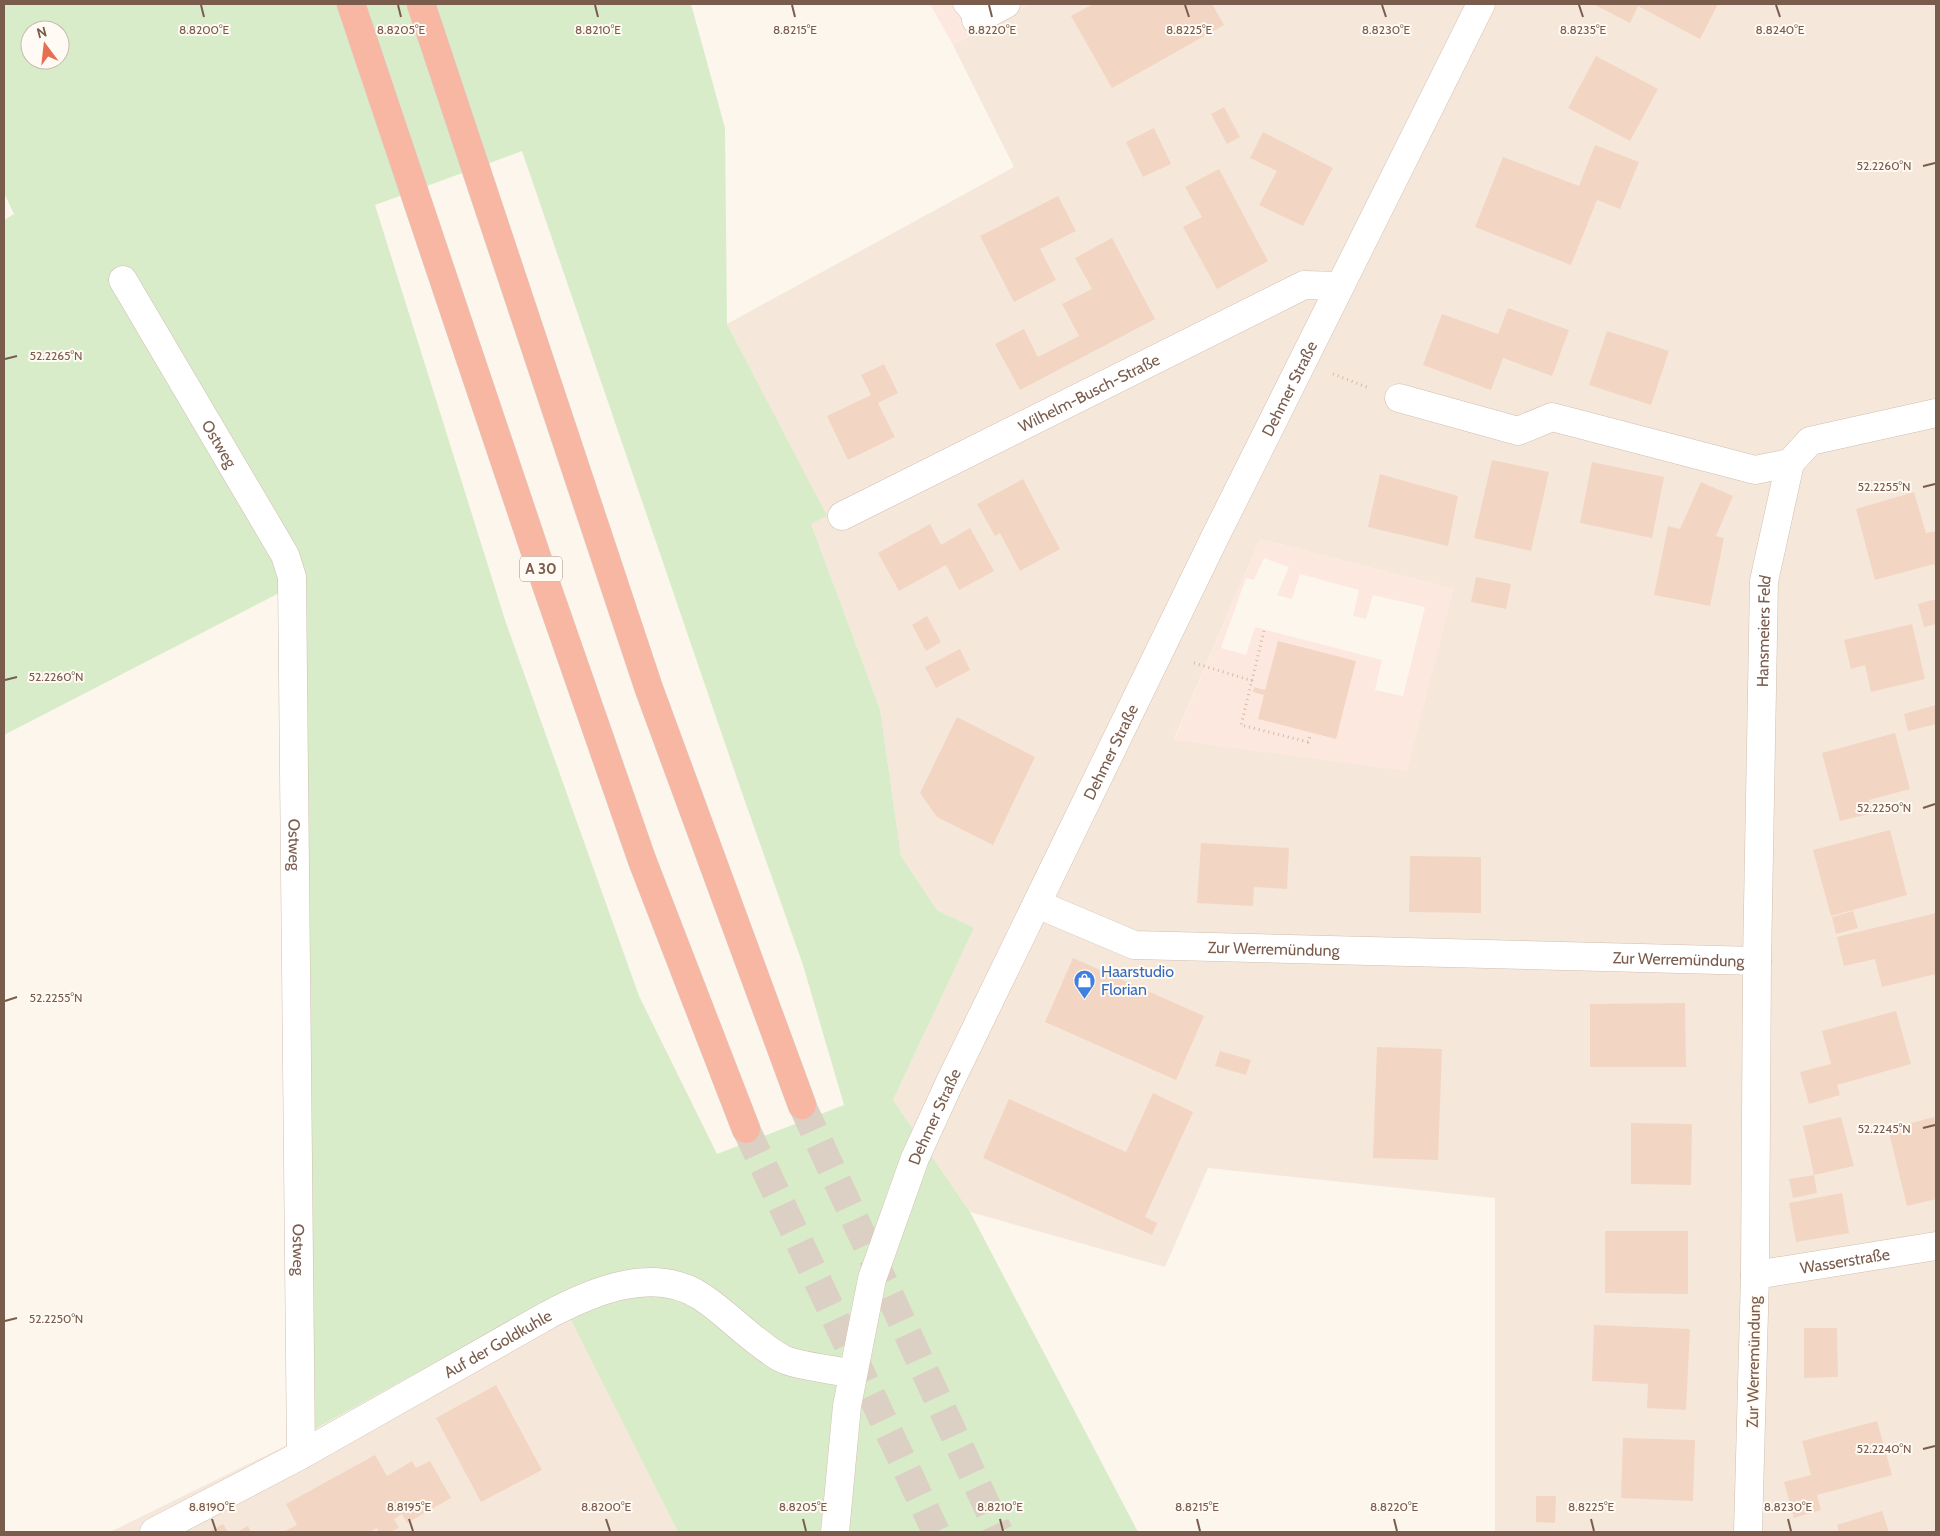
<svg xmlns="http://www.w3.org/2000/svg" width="1940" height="1536" font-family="Cabin,sans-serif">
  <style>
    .residential { fill: #f5e8da; fill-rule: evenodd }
    .commercial { fill: #fde8e0; fill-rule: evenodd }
    .green { fill: #d8ecc9; fill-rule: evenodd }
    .building { fill: #f3d5c3 }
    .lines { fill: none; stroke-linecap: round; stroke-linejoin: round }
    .highway-tunnel { stroke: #dcd0c4; stroke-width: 28; stroke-dasharray: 28 14; stroke-linecap: butt }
    .lane-casing { stroke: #d1beb0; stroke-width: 21 }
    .street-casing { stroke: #d1beb0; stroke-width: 29 }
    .secondary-casing { stroke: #d6c0b0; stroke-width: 29 }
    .highway-casing { stroke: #dad1cd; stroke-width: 29 }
    .path { stroke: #d9b8a5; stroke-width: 3; stroke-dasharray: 1 4; stroke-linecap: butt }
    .lane { stroke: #fff; stroke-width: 20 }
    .street { stroke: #fff; stroke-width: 28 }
    .secondary { stroke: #fff; stroke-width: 28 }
    .highway { stroke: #f7b7a3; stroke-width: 28 }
    .ticks { fill: none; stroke: #7a5c4d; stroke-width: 2 }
    .labels { text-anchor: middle; stroke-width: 4; stroke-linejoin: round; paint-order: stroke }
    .shield { fill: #fffaf3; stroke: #a28b7f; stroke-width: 1 }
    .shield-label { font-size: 15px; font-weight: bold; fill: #7a5c4d }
    .street-label { font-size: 16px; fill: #7a5c4d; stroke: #fffaf3 }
    .shop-label { font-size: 16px; fill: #366cbe; stroke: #fffaf3; text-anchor: start }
    .ticks-label { font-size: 12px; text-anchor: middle; fill: #7a5c4d; stroke: #fffaf3; stroke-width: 4; stroke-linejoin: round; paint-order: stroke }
  </style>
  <rect width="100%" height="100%" fill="#fdf6ec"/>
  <!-- residential -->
  <g class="residential">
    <path d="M1030,4H1936V1532H1495V1198L1208,1168L1165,1267L970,1212L893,1100L974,928L937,910L901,856L880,709L811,524L826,516L727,324L1014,167L953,45ZM1260,539L1453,589L1407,770L1174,739Z"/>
    <path d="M559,1294L678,1532H110L289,1444Z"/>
  </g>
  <!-- commercial -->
  <g class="commercial">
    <path d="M930,4H1030L953,45Z"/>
    <path d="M1260,539L1453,589L1407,771L1174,740ZM1264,558L1289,567L1277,595L1292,599L1300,574L1359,590L1353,616L1366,619L1373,595L1425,607L1403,696L1375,690L1382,660L1255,627L1246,655L1221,648L1246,578L1254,580Z"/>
  </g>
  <!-- green -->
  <path class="green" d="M4,4H691L725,128L727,324L827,516L811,524L880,709L901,856L937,910L974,928L893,1100L970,1212L1138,1532H678L558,1294L288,1444L285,590L4,735V220L14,214L4,193ZM30,30H60V60H30ZM522,151L741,790L803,965L844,1105L717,1154L639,996L506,623L375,205Z"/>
  <!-- building -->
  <g class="building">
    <path d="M1093,4H1212L1224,25L1112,88L1071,16Z"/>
    <path d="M1593,4H1718L1700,39L1638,6L1630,23Z"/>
    <path d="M1596,56L1658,89L1630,141L1568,108Z"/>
    <path d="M1224,107L1240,137L1227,144L1211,114Z"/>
    <path d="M1154,128L1171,164L1143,177L1126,142Z"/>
    <path d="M1263,132L1333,168L1303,226L1259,205L1277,171L1250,158Z"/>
    <path d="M1595,145L1639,162L1620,209L1597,200L1571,265L1475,227L1503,157L1579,186Z"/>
    <path d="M1219,169L1268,261L1217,289L1183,227L1202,217L1185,187Z"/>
    <path d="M1058,196L1076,231L1040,249L1056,280L1014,302L980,236Z"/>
    <path d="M1112,238L1155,319L1020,390L995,344L1024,329L1038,357L1079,336L1062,304L1092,289L1075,258Z"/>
    <path d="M1508,308L1569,330L1552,376L1503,358L1491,390L1423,365L1442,314L1498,334Z"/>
    <path d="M1607,331L1669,351L1651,405L1589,385Z"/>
    <path d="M884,364L898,393L878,403L895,437L848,460L827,416L871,395L861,375Z"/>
    <path d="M1492,460L1549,472L1531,551L1474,538Z"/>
    <path d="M1592,462L1664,477L1652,538L1580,523Z"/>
    <path d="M1380,474L1458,496L1448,546L1368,527Z"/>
    <path d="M1023,479L1060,549L1020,571L1000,533L995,536L977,504Z"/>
    <path d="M1701,482L1733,496L1716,536L1724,538L1710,606L1654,595L1668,526L1680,529Z"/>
    <path d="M1914,492L1926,533L1936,531V570L1934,564L1875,580L1856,509Z"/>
    <path d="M930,524L941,545L970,528L994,571L959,590L946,565L899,591L878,553Z"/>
    <path d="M1476,577L1511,584L1506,609L1471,602Z"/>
    <path d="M1936,599V624L1924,627L1918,604Z"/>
    <path d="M927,616L941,642L926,651L912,625Z"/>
    <path d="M1912,624L1925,679L1871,692L1865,665L1851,669L1844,640Z"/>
    <path d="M1278,641L1356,661L1336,739L1258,719L1264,695L1253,692L1254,687L1265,690Z"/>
    <path d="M960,649L970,670L936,688L925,667Z"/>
    <path d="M1936,705V724L1908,731L1904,714Z"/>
    <path d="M957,717L1035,757L993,845L937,817L920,793Z"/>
    <path d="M1895,733L1910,789L1869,800L1873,813L1840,821L1822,753Z"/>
    <path d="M1890,830L1907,895L1831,916L1813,850Z"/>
    <path d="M1201,843L1289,848L1287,889L1254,887L1253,906L1197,903Z"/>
    <path d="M1410,856L1481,857V913L1409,912Z"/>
    <path d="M1853,911L1858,928L1836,934L1832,917Z"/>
    <path d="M1936,913V974L1882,987L1875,959L1844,966L1837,937Z"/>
    <path d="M1073,958L1204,1016L1176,1080L1045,1022Z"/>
    <path d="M1685,1003L1686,1067H1590V1004Z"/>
    <path d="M1896,1011L1911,1064L1837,1085L1840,1095L1809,1104L1800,1072L1831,1064L1822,1031Z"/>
    <path d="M1377,1047L1442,1049L1438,1160L1373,1158Z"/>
    <path d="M1220,1051L1251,1060L1246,1075L1215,1066Z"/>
    <path d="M1153,1093L1193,1112L1145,1217L1157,1223L1152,1235L983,1158L1009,1099L1126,1152Z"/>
    <path d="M1841,1117L1854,1166L1814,1175L1803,1126Z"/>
    <path d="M1934,1117L1936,1127V1199L1907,1206L1888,1129Z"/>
    <path d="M1631,1123L1692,1124L1691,1185L1631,1184Z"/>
    <path d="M1814,1175L1817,1193L1793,1198L1789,1179Z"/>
    <path d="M1842,1193L1849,1233L1796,1242L1789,1203Z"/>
    <path d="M1605,1231H1688V1294L1605,1293Z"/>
    <path d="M1594,1325L1690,1329L1686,1410L1647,1408L1648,1384L1592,1381Z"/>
    <path d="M1804,1328H1837L1838,1377L1804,1378Z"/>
    <path d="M496,1385L542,1470L481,1502L436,1418Z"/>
    <path d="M1877,1421L1892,1475L1817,1495L1821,1510L1794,1518L1784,1482L1811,1475L1802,1441Z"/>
    <path d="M1623,1438L1695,1440L1693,1501L1621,1498Z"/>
    <path d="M375,1455L387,1476L412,1461L416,1468L430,1461L451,1498L407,1523L402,1514L394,1519L399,1528L390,1532H379L377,1528L369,1532H283L297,1525L286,1504Z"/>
    <path d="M1536,1496H1556L1555,1523L1536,1522Z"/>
    <path d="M1882,1511L1889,1532H1839L1837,1525Z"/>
    <path d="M223,1524L228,1532H208Z"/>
    <path d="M248,1526L251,1532H237Z"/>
  </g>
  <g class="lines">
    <!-- highway-tunnel -->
    <g class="highway-tunnel">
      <path d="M802,1105L999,1532"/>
      <path d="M746,1129L936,1532"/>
    </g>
    <defs>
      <path id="lane" d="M963,4L976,20"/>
      <g id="street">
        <path d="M976,20L1006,4"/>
        <path id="s1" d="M123,280L285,555L292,577L301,1455"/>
        <path d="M1399,398L1518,431L1552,417L1755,470L1790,463"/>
        <path id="s2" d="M842,516L1304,285L1340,286"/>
        <path id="s3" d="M1037,904L1134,945L1757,961L1755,1275L1748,1532"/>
        <path id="s4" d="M1757,961L1764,581L1790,463L1810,441L1936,413"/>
        <path id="s5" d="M1755,1275L1936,1246"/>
        <path id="s6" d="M154,1532L301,1455L548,1315C593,1291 655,1265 702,1297C729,1315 753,1342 781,1358C792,1365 836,1370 852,1374"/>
      </g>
      <g id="secondary">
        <path id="s7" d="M835,1532L847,1406L872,1279L915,1158L949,1084L1214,539L1481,4"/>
      </g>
      <g id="highway">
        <path d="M351,4L547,587L642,860L746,1129"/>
        <path d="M421,4L649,689L802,1105"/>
      </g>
    </defs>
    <!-- lane casing -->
    <use href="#lane" class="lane-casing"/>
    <!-- street casing -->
    <use href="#street" class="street-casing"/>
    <!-- secondary casing -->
    <use href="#secondary" class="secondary-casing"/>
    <!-- highway casing -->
    <use href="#highway" class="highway-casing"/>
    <!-- path -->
    <g class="path">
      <path d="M1333,374L1369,388"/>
      <path d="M1264,631L1241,725L1308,742L1311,734"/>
      <path d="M1194,663L1253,681"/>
    </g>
    <!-- lane -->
    <use href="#lane" class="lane"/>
    <!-- street -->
    <use href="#street" class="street"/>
    <!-- secondary -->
    <use href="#secondary" class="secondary"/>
    <!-- highway -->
    <use href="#highway" class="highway"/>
  </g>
  <!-- ticks -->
  <path class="ticks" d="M201,5L204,17M398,5L401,17M595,5L598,17M792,5L795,17M989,5L992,17M1185,5L1189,17M1382,5L1386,17M1579,5L1583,17M1776,5L1780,17M1923,166L1935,163M5,359L17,356M1923,487L1935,484M5,680L17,677M1923,808L1935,804M5,1001L17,997M1923,1128L1935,1125M5,1321L17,1318M1923,1449L1935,1446M212,1519L216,1531M409,1519L413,1531M606,1519L610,1531M803,1519L806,1531M1000,1519L1003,1531M1197,1519L1200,1531M1394,1519L1397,1531M1591,1519L1594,1531M1788,1519L1791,1531"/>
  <!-- icons -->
  <defs>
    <symbol id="shop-pin" viewBox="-11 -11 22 30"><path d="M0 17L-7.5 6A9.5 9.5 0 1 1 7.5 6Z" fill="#3f7fe0" stroke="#fffaf3"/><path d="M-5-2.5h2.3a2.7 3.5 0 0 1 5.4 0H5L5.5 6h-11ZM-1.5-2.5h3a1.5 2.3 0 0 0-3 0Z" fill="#fff"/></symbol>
  </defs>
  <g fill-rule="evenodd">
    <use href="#shop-pin" x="1072" y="968" width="25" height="34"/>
  </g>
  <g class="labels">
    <!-- shield labels -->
    <rect class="shield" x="520" y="556.5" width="42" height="25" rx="4"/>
    <g class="shield-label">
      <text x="541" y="574">A 30</text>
    </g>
    <!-- street labels -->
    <g class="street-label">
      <text dy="6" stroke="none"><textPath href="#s7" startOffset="1240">Dehmer Straße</textPath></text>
      <text dy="6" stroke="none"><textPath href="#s2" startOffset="276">Wilhelm-Busch-Straße</textPath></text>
      <text dy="6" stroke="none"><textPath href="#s1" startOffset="190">Ostweg</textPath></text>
      <text dy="6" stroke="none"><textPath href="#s4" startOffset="330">Hansmeiers Feld</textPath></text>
      <text dy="6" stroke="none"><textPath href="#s7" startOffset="835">Dehmer Straße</textPath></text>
      <text dy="6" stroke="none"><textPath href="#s1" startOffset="610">Ostweg</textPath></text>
      <text dy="6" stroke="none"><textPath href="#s3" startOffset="245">Zur Werremündung</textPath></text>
      <text dy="6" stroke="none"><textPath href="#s3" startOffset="650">Zur Werremündung</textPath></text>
      <text dy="6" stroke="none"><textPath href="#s7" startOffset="430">Dehmer Straße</textPath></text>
      <text dy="6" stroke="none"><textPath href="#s1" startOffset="1015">Ostweg</textPath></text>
      <text dy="6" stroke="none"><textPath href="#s5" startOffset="91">Wasserstraße</textPath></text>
      <text dy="6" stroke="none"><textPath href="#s6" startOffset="392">Auf der Goldkuhle</textPath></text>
      <text transform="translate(1753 1362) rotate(-89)" y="6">Zur Werremündung</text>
    </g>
    <!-- shop labels -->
    <g class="shop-label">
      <text x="1101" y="977">Haarstudio<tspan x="1101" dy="18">Florian</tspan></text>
    </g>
  </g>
  <g class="ticks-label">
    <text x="204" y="34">8.8200°E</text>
    <text x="401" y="34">8.8205°E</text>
    <text x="598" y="34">8.8210°E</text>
    <text x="795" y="34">8.8215°E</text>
    <text x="992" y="34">8.8220°E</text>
    <text x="1189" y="34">8.8225°E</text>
    <text x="1386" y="34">8.8230°E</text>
    <text x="1583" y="34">8.8235°E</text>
    <text x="1780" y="34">8.8240°E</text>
    <text x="1884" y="170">52.2260°N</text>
    <text x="56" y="360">52.2265°N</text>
    <text x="1884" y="491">52.2255°N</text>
    <text x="56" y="681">52.2260°N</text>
    <text x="1884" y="812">52.2250°N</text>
    <text x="56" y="1002">52.2255°N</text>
    <text x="1884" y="1133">52.2245°N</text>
    <text x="56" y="1323">52.2250°N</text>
    <text x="1884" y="1453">52.2240°N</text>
    <text x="212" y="1511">8.8190°E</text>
    <text x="409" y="1511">8.8195°E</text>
    <text x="606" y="1511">8.8200°E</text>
    <text x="803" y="1511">8.8205°E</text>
    <text x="1000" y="1511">8.8210°E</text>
    <text x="1197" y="1511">8.8215°E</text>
    <text x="1394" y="1511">8.8220°E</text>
    <text x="1591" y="1511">8.8225°E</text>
    <text x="1788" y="1511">8.8230°E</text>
  </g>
  <!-- border -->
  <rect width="1940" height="1536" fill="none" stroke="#7a5c4d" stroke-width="10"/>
  <!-- north arrow -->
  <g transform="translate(45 45) rotate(345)"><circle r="24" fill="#fffaf3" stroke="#cabbb1"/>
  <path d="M0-4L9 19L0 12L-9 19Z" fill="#e76f51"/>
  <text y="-8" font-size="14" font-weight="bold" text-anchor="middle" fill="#7a5c4d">N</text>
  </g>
</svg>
